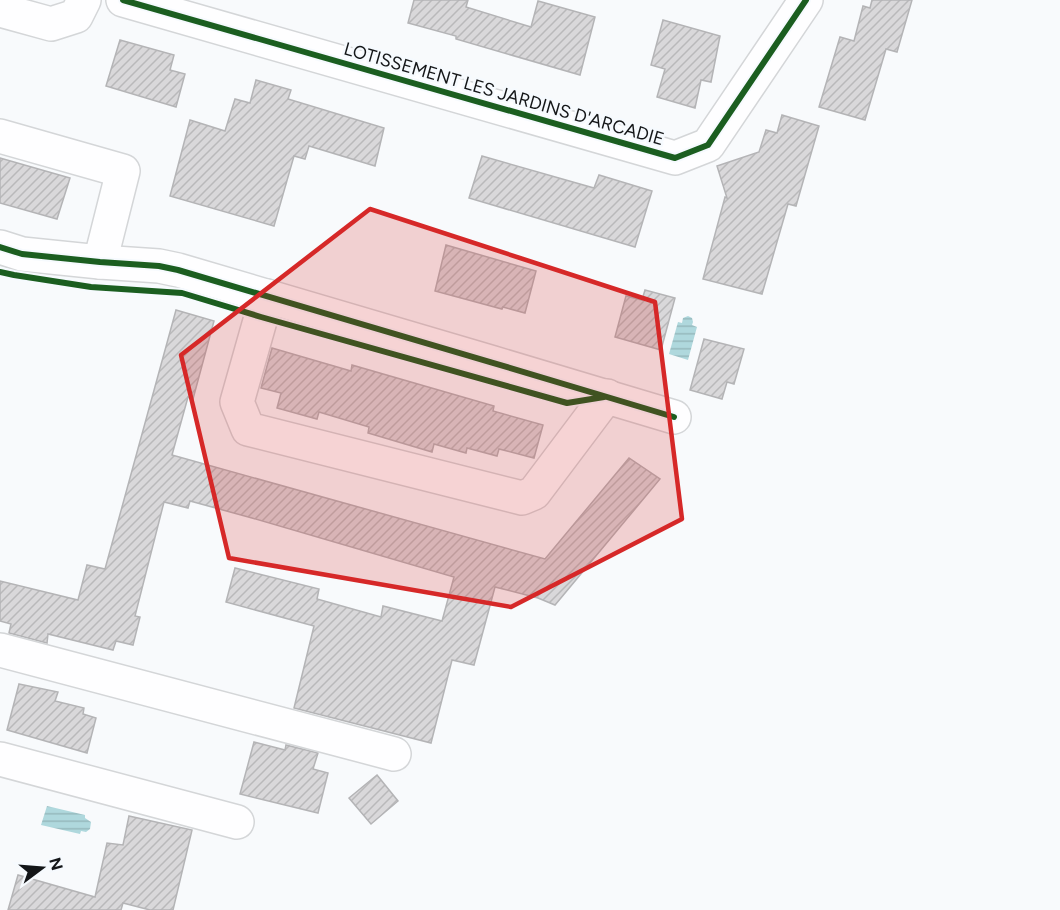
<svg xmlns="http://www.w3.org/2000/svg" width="1060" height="910" font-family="Figtree,sans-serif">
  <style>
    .water { fill: url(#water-rules) }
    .building { fill: url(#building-hatch); stroke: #b4b4b6; stroke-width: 1.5 }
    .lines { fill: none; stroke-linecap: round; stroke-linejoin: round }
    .minor-casing { stroke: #d4d6d8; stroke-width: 36 }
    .minor { stroke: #fefeff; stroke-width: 33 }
    .cycleway-casing { stroke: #f6fafe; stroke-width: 10 }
    .cycleway { stroke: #1b5e20; stroke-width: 6 }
    .marked { fill: #d62828; fill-opacity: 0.2; stroke: #d62828; stroke-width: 4.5; stroke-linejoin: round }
    .labels { text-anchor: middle; stroke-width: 5; stroke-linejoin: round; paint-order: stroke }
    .street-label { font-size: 18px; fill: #141618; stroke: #f6fafe }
  </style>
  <defs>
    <pattern id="water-rules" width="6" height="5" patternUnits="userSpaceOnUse" patternTransform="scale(1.5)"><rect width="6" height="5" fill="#afd8dd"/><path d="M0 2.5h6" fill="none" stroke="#96b9bd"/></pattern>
    <pattern id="building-hatch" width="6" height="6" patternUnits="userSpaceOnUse" patternTransform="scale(1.5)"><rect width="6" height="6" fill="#d9d8da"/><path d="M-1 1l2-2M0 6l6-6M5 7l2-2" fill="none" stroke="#b9b9ba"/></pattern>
  </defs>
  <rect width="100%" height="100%" fill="#f8fafc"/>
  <!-- water -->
  <g class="water">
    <path d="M688,316L692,318L693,322L692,325L697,327L688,360L669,354L678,322L682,323L683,318Z"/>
    <path d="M47,806L85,815V818L91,822L90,829L86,832L81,831L80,834L41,825Z"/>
  </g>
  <!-- building -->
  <g class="building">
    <path d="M414,0H468L466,7L531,27L538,1L595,17L580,75L456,39V36L408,23Z"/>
    <path d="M872,0H912L897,52L886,49L865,120L819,107L840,37L854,41L863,6L870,8Z"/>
    <path d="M663,20L720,36L711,82L701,80L695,108L657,97L665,69L651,65Z"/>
    <path d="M120,40L174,55L170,70L185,74L176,107L106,86Z"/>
    <path d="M256,80L291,90L288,99L384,128L375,166L309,146L305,159L294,156L274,226L170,196L190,120L225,131L235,99L250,103Z"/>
    <path d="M782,115L819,126L796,206L788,204L762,294L703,279L725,197L727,198L717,166L759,152L766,130L777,133Z"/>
    <path d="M482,156L594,188L599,175L652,191L635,247L469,198Z"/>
    <path d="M0,158L70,178L57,219L0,203Z"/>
    <path d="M446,245L536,271L525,313L503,307L502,309L435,291Z"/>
    <path d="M645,290L675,298L661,350L615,337L626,296L642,300Z"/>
    <path d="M176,310L214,321L193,399L188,397L172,455L545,559L629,458L660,479L555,605L538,598L495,587L474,665L452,660L431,743L294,708L314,626L226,602L235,568L319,589L317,599L381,617L383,606L442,621L454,577L252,518L190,501L188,508L164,502L135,616L140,617L133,645L116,641L113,650L48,634L47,643L9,633L11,624L0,621V581L78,600L87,565L105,569Z"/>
    <path d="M704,339L744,349L734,384L727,382L722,399L690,390Z"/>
    <path d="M272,348L351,371L352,365L494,406L493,411L543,425L534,458L499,449L497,456L467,448L466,453L434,444L432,452L368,433L369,427L319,412L317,419L277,408L281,393L261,388Z"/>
    <path d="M19,684L58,692L55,701L84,708L83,714L96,718L87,753L7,730Z"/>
    <path d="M254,742L285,750L286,745L318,753L313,769L328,773L318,813L240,794Z"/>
    <path d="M377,775L398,801L371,824L349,798Z"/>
    <path d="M129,816L192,830L173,910H150L123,903L121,910H8L18,875L95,897L107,843L123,845Z"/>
  </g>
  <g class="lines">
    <defs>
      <g id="minor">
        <path d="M123,0L675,158L708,145L806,0"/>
        <path d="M0,10L51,24L76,16L84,0"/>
        <path d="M0,136L123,171L100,262"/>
        <path d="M0,247L22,254L100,262L159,266L178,270C343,319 509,367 674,417"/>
        <path d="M267,296L237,402L248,429L522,498L534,493L607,396"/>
        <path d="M0,650L394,754"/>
        <path d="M0,759L237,822"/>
      </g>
    </defs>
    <!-- minor casing -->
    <use href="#minor" class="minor-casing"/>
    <!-- minor -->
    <use href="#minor" class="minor"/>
    <defs>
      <g id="cycleway">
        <path d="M123,0L675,158L708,145L806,0"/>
        <path d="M0,247L22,254L100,262L159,266L178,270C343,319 509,367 674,417"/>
        <path d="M0,272L14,275L91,287L182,293L261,317L567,403L604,397"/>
      </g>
    </defs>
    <!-- cycleway casing -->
    <use href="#cycleway" class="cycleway-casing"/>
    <!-- cycleway -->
    <use href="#cycleway" class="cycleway"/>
  </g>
  <!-- marked area -->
  <path class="marked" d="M370,209L655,302L682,519L511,607L229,558L181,355Z"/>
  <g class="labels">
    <!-- street labels -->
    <g class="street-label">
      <text transform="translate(504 94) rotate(16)" y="6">LOTISSEMENT LES JARDINS D'ARCADIE</text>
    </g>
  </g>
  <!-- north arrow -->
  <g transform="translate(42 868) rotate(74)" stroke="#f6fafe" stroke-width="4.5" paint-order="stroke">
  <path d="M0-4.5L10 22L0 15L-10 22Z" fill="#141618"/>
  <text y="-9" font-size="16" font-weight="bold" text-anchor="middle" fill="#141618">N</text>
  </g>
</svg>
